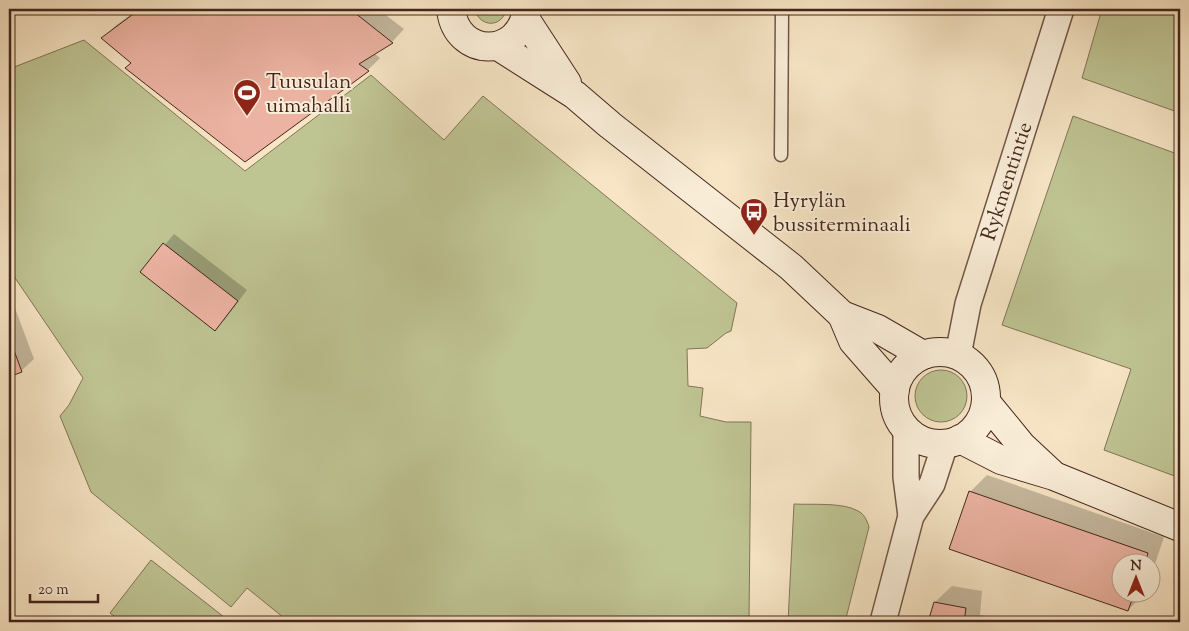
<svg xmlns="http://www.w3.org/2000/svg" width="1189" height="631" font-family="'Sorts Mill Goudy',serif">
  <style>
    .green { fill: #bfc493; stroke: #827558 }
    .shadow { fill: #0003 }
    .building { fill: #ecb3a2; stroke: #45261c }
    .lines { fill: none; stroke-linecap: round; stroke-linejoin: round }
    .lane-casing { stroke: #725646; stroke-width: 15 }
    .street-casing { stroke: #725646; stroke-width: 28 }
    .secondary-casing { stroke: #45261c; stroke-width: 30 }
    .lane { stroke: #faeed9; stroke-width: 12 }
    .street { stroke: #faeed9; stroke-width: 25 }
    .secondary { stroke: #faeed9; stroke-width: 28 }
    .labels { text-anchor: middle; stroke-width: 4; stroke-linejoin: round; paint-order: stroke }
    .poi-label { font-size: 21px; fill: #45261c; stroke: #faeed9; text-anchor: start }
    .street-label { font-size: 21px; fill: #45261c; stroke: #faeed9 }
  </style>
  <rect width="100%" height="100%" fill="#f7e5c5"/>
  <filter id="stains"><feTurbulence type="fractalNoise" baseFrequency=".004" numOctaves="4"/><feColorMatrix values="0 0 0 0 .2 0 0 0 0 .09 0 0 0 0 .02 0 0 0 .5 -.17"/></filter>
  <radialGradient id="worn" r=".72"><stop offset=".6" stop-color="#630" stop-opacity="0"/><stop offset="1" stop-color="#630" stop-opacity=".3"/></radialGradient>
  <!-- green -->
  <g class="green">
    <path d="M475,9H506C503,28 479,28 475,9Z"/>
    <path d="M1102,9H1180V113L1082,78Z"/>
    <path d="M84,40L245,171L371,75L444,140L483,96L737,303L731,331L726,333L707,348L687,349L688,386L703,388L700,416L726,422H751L749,622H289L247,588L231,607L91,492L60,416L69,405L83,378L9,269V69Z"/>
    <path d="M1073,116L1180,155V478L1104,450L1131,369L1002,325Z"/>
    <circle cx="941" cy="396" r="26"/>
    <path d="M794,504C811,505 843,502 858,511C864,514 867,520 869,527L845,622H788Z"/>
    <path d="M151,560L224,617L220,622H122L110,613Z"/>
  </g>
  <!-- shadow -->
  <g class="shadow">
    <path d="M138,9H378L404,29L392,42L374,53L380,58L368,70L245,161L103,38L115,26Z"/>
    <path d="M174,234L247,290L225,319L215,329L142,272Z"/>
    <path d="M9,292L34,359L21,371L9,376Z"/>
    <path d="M987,475L1164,537L1152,573V564H1122V594H1144L1128,610L970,492Z"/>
    <path d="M952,586L982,591L980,615L1023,622H929L935,602Z"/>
  </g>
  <!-- building -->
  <g class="building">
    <path d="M140,9H350L393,43L359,64L369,71L245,162L125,68L131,63L101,38Z"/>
    <path d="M163,243L238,301L215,331L140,272Z"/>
    <path d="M9,337L22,372L9,377Z"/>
    <path d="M969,491L1148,553L1145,564H1122V594H1134L1128,611L949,549Z"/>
    <path d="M934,602L966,608L964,622H928Z"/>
  </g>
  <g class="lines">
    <defs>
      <path id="lane" d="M781,155L782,9"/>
      <g id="street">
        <path d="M958,355L968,304L1061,9"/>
        <path d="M906,428V477L911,516"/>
        <path d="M883,622L911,516L932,484L945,444"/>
      </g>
      <g id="secondary">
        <path d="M451,9C456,59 521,59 527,9"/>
        <path d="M526,20L567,83"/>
        <path d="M498,46L575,95L610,125L791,267L842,315L878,329L923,355"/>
        <path d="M842,315L853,341L895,389"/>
        <circle cx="940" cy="398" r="46"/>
        <path d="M986,402L1022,446L1051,473"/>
        <path d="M960,439L1001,460L1054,476L1180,527"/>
      </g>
    </defs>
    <!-- lane casing -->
    <use href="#lane" class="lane-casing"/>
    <!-- street casing -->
    <use href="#street" class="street-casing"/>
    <!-- secondary casing -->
    <use href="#secondary" class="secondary-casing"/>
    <!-- lane -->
    <use href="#lane" class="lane"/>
    <!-- street -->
    <use href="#street" class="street"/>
    <!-- secondary -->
    <use href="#secondary" class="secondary"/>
  </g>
  <!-- icons -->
  <defs>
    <symbol id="stadium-pin" viewBox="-11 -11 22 30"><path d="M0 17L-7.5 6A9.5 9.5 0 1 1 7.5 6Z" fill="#8f2418" stroke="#faeed9"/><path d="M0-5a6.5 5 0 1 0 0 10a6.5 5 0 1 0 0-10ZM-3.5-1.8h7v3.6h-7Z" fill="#fff"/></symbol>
    <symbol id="bus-pin" viewBox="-11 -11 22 30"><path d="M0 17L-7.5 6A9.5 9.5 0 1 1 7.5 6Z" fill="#8f2418" stroke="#faeed9"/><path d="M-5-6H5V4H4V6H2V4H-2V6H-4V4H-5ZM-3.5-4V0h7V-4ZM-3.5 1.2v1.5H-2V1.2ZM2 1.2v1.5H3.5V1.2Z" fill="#fff"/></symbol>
  </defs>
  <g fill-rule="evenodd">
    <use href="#stadium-pin" x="231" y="77" width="32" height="43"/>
    <use href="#bus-pin" x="738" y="196" width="32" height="43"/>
  </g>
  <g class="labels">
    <!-- poi labels -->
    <g class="poi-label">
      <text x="266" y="88">Tuusulan<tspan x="266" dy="24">uimahalli</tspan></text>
      <text x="773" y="207">Hyrylän<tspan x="773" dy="24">bussiterminaali</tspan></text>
    </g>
    <!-- street labels -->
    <g class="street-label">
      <text transform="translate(1006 181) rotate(-72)" y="7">Rykmentintie</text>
    </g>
  </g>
  <!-- margin -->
  <rect width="1189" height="631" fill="none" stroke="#f7e5c5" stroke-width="30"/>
  <rect x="10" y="10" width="1169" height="611" fill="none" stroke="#45261c" stroke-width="2.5"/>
  <rect x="15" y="15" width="1159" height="601" fill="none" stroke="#45261c"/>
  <!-- north arrow -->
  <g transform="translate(1136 578)"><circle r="24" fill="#faeed9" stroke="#b29e8d"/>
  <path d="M0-4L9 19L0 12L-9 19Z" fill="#8f2418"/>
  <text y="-8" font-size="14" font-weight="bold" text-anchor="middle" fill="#45261c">N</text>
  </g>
  <!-- scale -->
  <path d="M30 594v8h68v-8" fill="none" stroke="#45261c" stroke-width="2.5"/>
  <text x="38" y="594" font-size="15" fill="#45261c" stroke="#faeed9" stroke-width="4" paint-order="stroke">20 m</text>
  <rect width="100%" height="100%" filter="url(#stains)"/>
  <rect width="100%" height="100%" fill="url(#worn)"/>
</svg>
